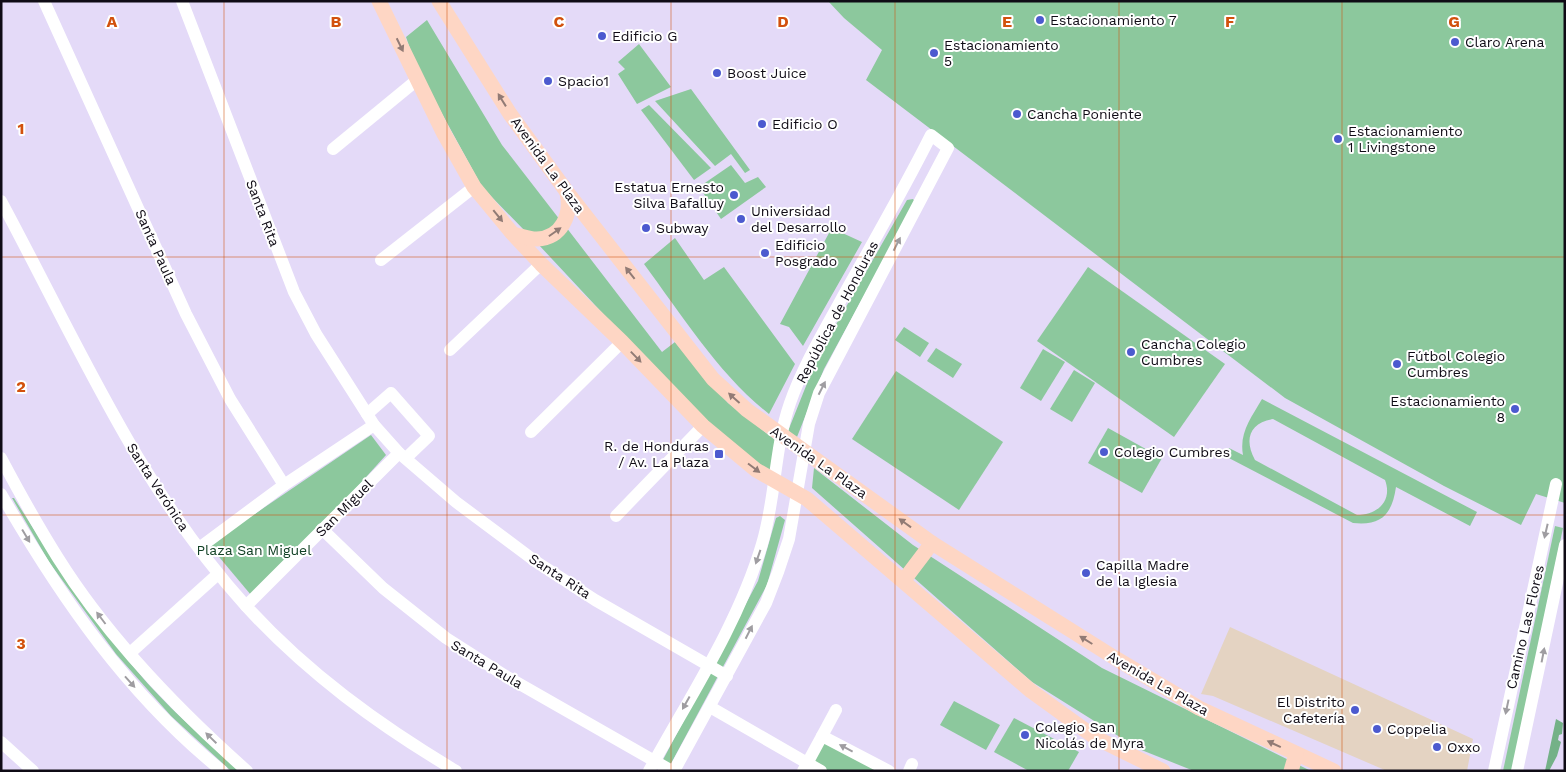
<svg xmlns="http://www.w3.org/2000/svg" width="1566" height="772" font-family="'Work Sans',sans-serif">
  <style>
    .commercial { fill: #e4d3c2 }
    .green { fill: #8cc89d; fill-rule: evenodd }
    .forest { fill: #74b187 }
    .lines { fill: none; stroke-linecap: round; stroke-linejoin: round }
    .minor { stroke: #fff; stroke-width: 12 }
    .major { stroke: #fed6c4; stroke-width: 15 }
    .oneway { fill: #927b75 }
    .oneway2 { fill: #9f9da1 }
    .grid { fill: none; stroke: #d2510d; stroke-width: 1; stroke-opacity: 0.55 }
    .poi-dot { fill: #4c5acf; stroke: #fff; stroke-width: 2 }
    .labels { text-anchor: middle; stroke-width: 4; stroke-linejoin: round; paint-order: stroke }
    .poi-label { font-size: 14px; fill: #0f0b15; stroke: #fff; text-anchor: start }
    .street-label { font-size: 14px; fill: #0f0b15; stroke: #fff }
    .park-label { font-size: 14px; fill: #124125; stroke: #fff }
    .grid-label { font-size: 16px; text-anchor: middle; font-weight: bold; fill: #d2510d; stroke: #fff; stroke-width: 4; stroke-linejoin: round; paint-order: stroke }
  </style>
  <rect width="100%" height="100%" fill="#e4daf8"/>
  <!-- commercial -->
  <path class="commercial" d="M1230,627L1473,739L1467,771H1387L1213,696L1201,694Z"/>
  <!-- green -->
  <g class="green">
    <path d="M828,1H1565V503L1536,494L1521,525L1444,486L1285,398L866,80L882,50L844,18Z"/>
    <path d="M427,20L502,145L560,220L553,229L536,233L525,231L482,187L416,66L406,37Z"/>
    <path d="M639,44L671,87L637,104L618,74L625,69L618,62Z"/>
    <path d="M691,89L750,170L745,173L731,154L715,166L655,101Z"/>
    <path d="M649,105L711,168L694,180L641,110Z"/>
    <path d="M731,165L745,183L758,177L766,187L721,219L699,187Z"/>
    <path d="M913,199L915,202L824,369L797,437L788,431L818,356L907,200Z"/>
    <path d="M831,224L838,231L862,242L803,346L789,327L780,324L829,233L827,232Z"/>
    <path d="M566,227L662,352L675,342L728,403L775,440L771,473L718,431L636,349L538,244Z"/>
    <path d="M675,238L704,280L724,267L795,364L769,414C720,376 681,314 644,264Z"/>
    <path d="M1088,267L1225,364L1174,437L1037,341Z"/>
    <path d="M904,327L929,343L920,357L895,340Z"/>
    <path d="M936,348L962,364L953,378L927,361Z"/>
    <path d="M1043,349L1065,362L1041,401L1020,388Z"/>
    <path d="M1074,370L1095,383L1072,422L1050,409Z"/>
    <path d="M896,371L1003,442L959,510L852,439Z"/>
    <path d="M1262,399L1477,512L1470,526L1396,487C1392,514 1382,526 1353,523L1225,456L1229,448L1243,455C1239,433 1251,418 1262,399ZM1273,419L1385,480C1393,501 1377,515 1357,515L1255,460C1244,440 1249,423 1273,419Z"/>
    <path d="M1108,428L1162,458L1142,493L1088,463Z"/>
    <path d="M371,435L386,455L321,527L251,595L209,545Z"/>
    <path d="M814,468L913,545L1102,668L1311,771H1194L1139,749L1032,682L812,488Z"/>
    <path d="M12,498H14C51,557 92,617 137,671C168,708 204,739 241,771H231L171,716L116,654L49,562Z"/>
    <path d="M780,516L785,520L767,585L667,771H657L758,581L776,518Z"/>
    <path d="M1555,526L1563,528L1512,771H1503Z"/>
    <path d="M954,701L1000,725L986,750L940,725Z"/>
    <path d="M1014,718L1079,752L1068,771H1029L994,752Z"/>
    <path d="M824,741L879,771H828L812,762Z"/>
  </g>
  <!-- forest -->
  <path class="forest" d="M1556,719L1563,723L1562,734L1559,735L1558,740L1561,742L1557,756L1549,771H1545Z"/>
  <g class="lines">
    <!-- minor -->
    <g class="minor">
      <path d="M44,1L186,314L230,399L284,485"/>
      <path d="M182,1L294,292L316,334L374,425L399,453L456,502L535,561L595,600L727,676"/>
      <path d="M333,149L417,80"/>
      <path d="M1,201C76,340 139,488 246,606C307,673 379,725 456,771"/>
      <path d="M381,260L474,187"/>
      <path d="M450,350L541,264"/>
      <path d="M367,414L391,393L429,436L406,458"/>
      <path d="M531,432L622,342"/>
      <path d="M1,458C19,492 38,526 58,558C108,638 176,708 247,771"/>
      <path d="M1,494C61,598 128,695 222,771"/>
      <path d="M616,516L703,426"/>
      <path d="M322,529L383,588L446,638L504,675L672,771"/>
      <path d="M199,548L284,485L374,425"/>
      <path d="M246,606L399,453"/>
      <path d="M130,653L218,574"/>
      <path d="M710,707L821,771"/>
      <path d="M822,736L836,710"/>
      <path d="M1,742L33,771"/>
      <path d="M649,771C689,698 738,625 762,544C776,498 774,449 790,403C803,366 823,333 842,298C872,244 903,191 931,135L948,148L819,393L809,424L789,539L778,572L766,603L674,771"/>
      <path d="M803,771L822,736L889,771"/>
      <path d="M909,771L912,764"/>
      <path d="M1494,771L1556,484"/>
      <path d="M1517,771L1565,545"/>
    </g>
    <!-- major -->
    <g class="major">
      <path d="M379,1L443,132L474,187L512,233L541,264L622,342L703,426L756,470L807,499L1031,691L1096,738L1163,771"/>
      <path d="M439,1L510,114L567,192L713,379L747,410L932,543L1115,658L1199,708L1334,771"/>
      <path d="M513,234C521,236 529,239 537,239C562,238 572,214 567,193"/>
      <path d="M904,580L932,543"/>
      <path d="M1291,771L1296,754"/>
    </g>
  </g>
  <!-- one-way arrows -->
  <defs><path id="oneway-solid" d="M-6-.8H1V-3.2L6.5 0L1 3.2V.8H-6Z" transform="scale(1.25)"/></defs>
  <g class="oneway">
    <use href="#oneway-solid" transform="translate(400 45) rotate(64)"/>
    <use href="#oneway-solid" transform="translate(502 100) rotate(-122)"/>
    <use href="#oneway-solid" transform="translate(498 216) rotate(51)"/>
    <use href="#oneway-solid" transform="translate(555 232) rotate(-35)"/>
    <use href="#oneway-solid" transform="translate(630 273) rotate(-128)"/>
    <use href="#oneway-solid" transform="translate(636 357) rotate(46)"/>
    <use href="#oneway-solid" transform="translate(734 398) rotate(-138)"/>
    <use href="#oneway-solid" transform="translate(754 468) rotate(37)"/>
    <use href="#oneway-solid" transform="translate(905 523) rotate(-144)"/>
    <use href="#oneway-solid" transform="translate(1086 640) rotate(-148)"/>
    <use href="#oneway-solid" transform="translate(1274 744) rotate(-155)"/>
  </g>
  <g class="oneway2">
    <use href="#oneway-solid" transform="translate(897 244) rotate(-63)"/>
    <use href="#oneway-solid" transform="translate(822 388) rotate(-63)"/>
    <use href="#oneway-solid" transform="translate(1546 531) rotate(103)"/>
    <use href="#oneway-solid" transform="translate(26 536) rotate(59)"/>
    <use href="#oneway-solid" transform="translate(758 557) rotate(109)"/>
    <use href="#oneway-solid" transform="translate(101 618) rotate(-127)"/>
    <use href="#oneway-solid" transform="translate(749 632) rotate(-63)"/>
    <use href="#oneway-solid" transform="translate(1543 655) rotate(-79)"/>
    <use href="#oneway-solid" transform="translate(130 682) rotate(48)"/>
    <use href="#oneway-solid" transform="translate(686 703) rotate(119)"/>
    <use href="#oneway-solid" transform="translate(1507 707) rotate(102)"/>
    <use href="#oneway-solid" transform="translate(211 738) rotate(-136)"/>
    <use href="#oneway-solid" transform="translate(846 748) rotate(-152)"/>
  </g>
  <!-- grid -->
  <path class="grid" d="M224,1V771M447,1V771M671,1V771M895,1V771M1119,1V771M1342,1V771M1,257H1565M1,515H1565"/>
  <!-- markers -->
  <g class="poi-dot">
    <circle cx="1040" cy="20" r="5"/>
    <circle cx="602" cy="36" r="5"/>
    <circle cx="1455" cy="42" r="5"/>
    <circle cx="934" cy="53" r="5"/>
    <circle cx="717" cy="73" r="5"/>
    <circle cx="548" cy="81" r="5"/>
    <circle cx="1017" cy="114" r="5"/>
    <circle cx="762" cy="124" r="5"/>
    <circle cx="1338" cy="139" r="5"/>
    <circle cx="734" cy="195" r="5"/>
    <circle cx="741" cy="219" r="5"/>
    <circle cx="646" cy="228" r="5"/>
    <circle cx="765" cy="253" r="5"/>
    <circle cx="1131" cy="352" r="5"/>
    <circle cx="1397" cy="364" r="5"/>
    <circle cx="1515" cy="409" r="5"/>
    <circle cx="1104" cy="452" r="5"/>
    <rect x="714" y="449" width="10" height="10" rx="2.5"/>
    <circle cx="1086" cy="573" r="5"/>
    <circle cx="1355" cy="710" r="5"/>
    <circle cx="1377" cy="729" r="5"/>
    <circle cx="1025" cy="735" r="5"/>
    <circle cx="1437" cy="747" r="5"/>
  </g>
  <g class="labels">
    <!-- poi labels -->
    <g class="poi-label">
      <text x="1050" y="25">Estacionamiento 7</text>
      <text x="612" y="41">Edificio G</text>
      <text x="1465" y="47">Claro Arena</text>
      <text x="944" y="50">Estacionamiento<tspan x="944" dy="16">5</tspan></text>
      <text x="727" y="78">Boost Juice</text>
      <text x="558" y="86">Spacio1</text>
      <text x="1027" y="119">Cancha Poniente</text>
      <text x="772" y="129">Edificio O</text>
      <text x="1348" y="136">Estacionamiento<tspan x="1348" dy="16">1 Livingstone</tspan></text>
      <text x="724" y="192" text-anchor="end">Estatua Ernesto<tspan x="724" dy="16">Silva Bafalluy</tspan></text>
      <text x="751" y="216">Universidad<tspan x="751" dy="16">del Desarrollo</tspan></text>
      <text x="656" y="233">Subway</text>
      <text x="775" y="250">Edificio<tspan x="775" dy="16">Posgrado</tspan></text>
      <text x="1141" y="349">Cancha Colegio<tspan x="1141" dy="16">Cumbres</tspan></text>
      <text x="1407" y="361">Fútbol Colegio<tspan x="1407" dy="16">Cumbres</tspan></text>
      <text x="1505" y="406" text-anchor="end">Estacionamiento<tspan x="1505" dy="16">8</tspan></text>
      <text x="709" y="451" text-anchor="end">R. de Honduras<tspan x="709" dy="16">/ Av. La Plaza</tspan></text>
      <text x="1114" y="457">Colegio Cumbres</text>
      <text x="1096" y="570">Capilla Madre<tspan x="1096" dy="16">de la Iglesia</tspan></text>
      <text x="1345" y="707" text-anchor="end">El Distrito<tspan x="1345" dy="16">Cafetería</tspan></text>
      <text x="1035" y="732">Colegio San<tspan x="1035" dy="16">Nicolás de Myra</tspan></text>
      <text x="1387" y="734">Coppelia</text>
      <text x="1447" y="752">Oxxo</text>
    </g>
    <!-- street labels -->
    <g class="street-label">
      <text transform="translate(548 165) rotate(54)" y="5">Avenida La Plaza</text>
      <text transform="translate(263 213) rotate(69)" y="5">Santa Rita</text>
      <text transform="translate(156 247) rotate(66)" y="5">Santa Paula</text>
      <text transform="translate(837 312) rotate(-62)" y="5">República de Honduras</text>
      <text transform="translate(819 462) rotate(35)" y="5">Avenida La Plaza</text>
      <text transform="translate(158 487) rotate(57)" y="5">Santa Verónica</text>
      <text transform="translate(344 508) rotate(-45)" y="5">San Miguel</text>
      <text transform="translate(560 576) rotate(33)" y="5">Santa Rita</text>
      <text transform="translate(1525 627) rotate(-77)" y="5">Camino Las Flores</text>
      <text transform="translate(487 664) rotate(31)" y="5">Santa Paula</text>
      <text transform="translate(1158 683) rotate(30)" y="5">Avenida La Plaza</text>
    </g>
    <!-- park labels -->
    <g class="park-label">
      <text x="254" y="555">Plaza San Miguel</text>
    </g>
  </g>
  <g class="grid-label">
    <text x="112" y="27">A</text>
    <text x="336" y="27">B</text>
    <text x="559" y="27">C</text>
    <text x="783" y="27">D</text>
    <text x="1007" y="27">E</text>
    <text x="1230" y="27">F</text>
    <text x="1454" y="27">G</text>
    <text x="21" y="134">1</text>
    <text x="21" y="392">2</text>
    <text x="21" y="649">3</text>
  </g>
  <!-- border -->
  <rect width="1566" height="772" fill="none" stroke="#0f0b15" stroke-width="5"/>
</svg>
